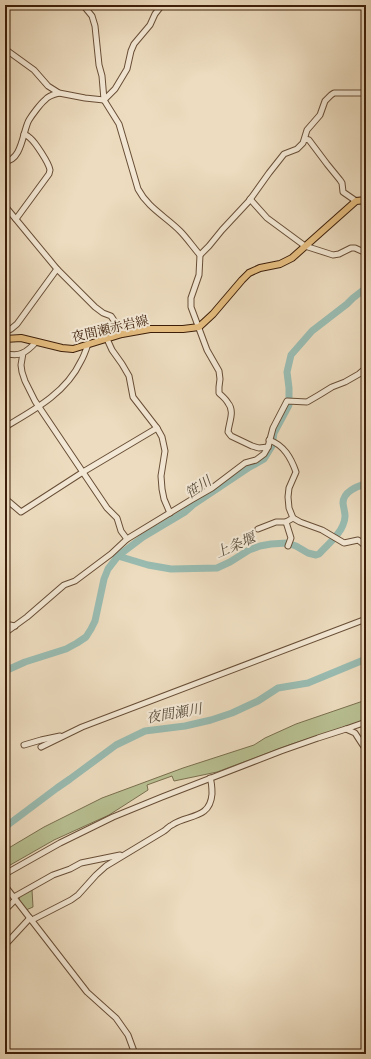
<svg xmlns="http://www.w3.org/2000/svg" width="371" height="1059" font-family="Cardo,'Noto Serif JP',serif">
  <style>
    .green { fill: #b8c092; stroke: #7a6f4e }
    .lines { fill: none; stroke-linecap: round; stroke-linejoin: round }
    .river { stroke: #99bcb2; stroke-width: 7 }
    .minor-casing { stroke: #684e36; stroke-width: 7 }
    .major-casing { stroke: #3c1e09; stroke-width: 8 }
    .minor { stroke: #f3e8d5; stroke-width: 5 }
    .major { stroke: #e6be80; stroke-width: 6 }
    .labels { text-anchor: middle; stroke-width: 4; stroke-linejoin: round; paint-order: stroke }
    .street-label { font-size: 13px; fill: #3c1e09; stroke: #f3e8d5 }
    .water-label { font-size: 14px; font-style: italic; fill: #584d3c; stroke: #f3e8d5 }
  </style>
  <rect width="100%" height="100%" fill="#eddcbf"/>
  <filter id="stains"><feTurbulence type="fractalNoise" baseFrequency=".005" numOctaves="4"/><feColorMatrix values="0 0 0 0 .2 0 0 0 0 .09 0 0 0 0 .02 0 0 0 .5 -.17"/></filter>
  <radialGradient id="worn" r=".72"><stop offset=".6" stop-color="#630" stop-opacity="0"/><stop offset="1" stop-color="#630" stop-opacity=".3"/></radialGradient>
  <!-- green -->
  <g class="green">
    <path d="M366,700V720L289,745L217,772L174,781L172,776L147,785L148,790L109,815L54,840L5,868V851L7,849L44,827L102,798L183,768L254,745L265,738L296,724Z"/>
    <path d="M32,890L33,907L26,910L19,900L20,895Z"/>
  </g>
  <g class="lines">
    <!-- river -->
    <g class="river">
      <path d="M118,556L148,565L171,569L217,568L230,562L249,550L260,546L271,544L287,543L296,546L308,553L316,555L319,554C327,545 339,536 343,525C347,515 344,512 343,503C343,492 357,486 366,484"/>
      <path d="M5,671L25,662L66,649L77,643L86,637L91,629L95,621L104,579L108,569L118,556L143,537L185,512L194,504L248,468L264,459L272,446L274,433L289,405V388L287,372L291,355L312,331L347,304L353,298L366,288"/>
      <path d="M5,827L57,788L70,779L116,745L145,731L185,726L211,720L232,713L258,701L278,688L308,683L366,659"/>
    </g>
    <defs>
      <g id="minor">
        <path d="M83,5L92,16L95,26L99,65L102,76L104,100L119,124L138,189C148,208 165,216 180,231C187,238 193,247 200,255L199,275L191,298V307L207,350L219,371L220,379L219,387V393C222,396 226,399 228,403C235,411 229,422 228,432L231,436L252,446L259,448L268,447"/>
        <path d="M5,49L34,70L48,86L59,93L85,98L104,100"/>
        <path d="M104,100L115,89L127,69L131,51L134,44L150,25L155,14L162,5"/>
        <path d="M305,139L309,140L327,164L340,180L342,183L343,192L356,201"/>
        <path d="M5,161C22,161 23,130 29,120C32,115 41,103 45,100C48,96 55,94 59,93"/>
        <path d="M250,199L267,218L305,246L333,255L339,254L351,248H355L366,253"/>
        <path d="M5,206L57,269L95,307L103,313L111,316L115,322L122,334"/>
        <path d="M16,219L49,174L50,170C49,163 35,142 30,138C28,136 26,135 24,134"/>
        <path d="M200,255L209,246L222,230L249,201L269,173L284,154L297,149L303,143L307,130L320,115L325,101L331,95L334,93H361L366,91"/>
        <path d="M5,332L11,329L17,324L57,269"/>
        <path d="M107,339L112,350L122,364L129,376L133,397L157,428L162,437L165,451L161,476L162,489L164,499L170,513"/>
        <path d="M5,353C19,358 27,352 36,342"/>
        <path d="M23,353L21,365L22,372L25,381L35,401L107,508L117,518L121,531L127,539"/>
        <path d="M5,427C34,410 66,393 81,361C84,356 86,350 88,344"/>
        <path d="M269,440C284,445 291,458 296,472L289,488L288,497L289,508L293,518L300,522L322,530L344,543L358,540L362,543L366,547"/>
        <path d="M5,500L8,501L21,512L83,472L157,428"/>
        <path d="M258,529L276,522H286"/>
        <path d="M288,546L291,538L286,522L293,518"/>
        <path d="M5,624L15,626"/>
        <path d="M5,633L27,617L64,585L75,581L111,554L127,539L191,500L212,488L245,463L256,460L264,454L268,447L273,428L287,401L307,402L319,395L332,387L345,382L359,374L366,368"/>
        <path d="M346,729L366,722"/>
        <path d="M24,745L41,740L60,736"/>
        <path d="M41,747L82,727L366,619"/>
        <path d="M5,874L60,843L113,817L162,797L281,751L318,738L346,729L355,733L366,750"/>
        <path d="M5,886L87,992L116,1018L128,1035L135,1054"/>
        <path d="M14,897L53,875L70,869L81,863L120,855"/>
        <path d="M5,910L15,900"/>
        <path d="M32,920L71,900L78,895L96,875L106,866L164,831C167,829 169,826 172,825C187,814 210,820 212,794C212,789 212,783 210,778"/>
        <path d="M5,945L30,918"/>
      </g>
      <path id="major" d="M5,339L21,338L62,348L73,349L122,334L150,329H183L199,327L213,314L242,280L249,273L260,268L280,264L292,258L356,201L366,200"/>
    </defs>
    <!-- minor casing -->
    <use href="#minor" class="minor-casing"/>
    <!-- major casing -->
    <use href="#major" class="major-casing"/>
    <!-- minor -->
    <use href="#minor" class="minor"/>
    <!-- major -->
    <use href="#major" class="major"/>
  </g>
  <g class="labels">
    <!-- street labels -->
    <g class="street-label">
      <text transform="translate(110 328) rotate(-13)" y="5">夜間瀬赤岩線</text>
    </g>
    <!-- water labels -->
    <g class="water-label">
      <text transform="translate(198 487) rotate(-34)" y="5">笹川</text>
      <text transform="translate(235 545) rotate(-24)" y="5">上条堰</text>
      <text transform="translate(174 713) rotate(-10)" y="5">夜間瀬川</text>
    </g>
  </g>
  <!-- margin -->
  <rect width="371" height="1059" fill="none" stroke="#eddcbf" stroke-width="20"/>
  <rect x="6" y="6" width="359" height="1047" fill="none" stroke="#3c1e09" stroke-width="2"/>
  <rect x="10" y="10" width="351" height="1039" fill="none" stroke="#3c1e09"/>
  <rect width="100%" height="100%" filter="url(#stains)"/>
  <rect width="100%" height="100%" fill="url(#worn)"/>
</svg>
